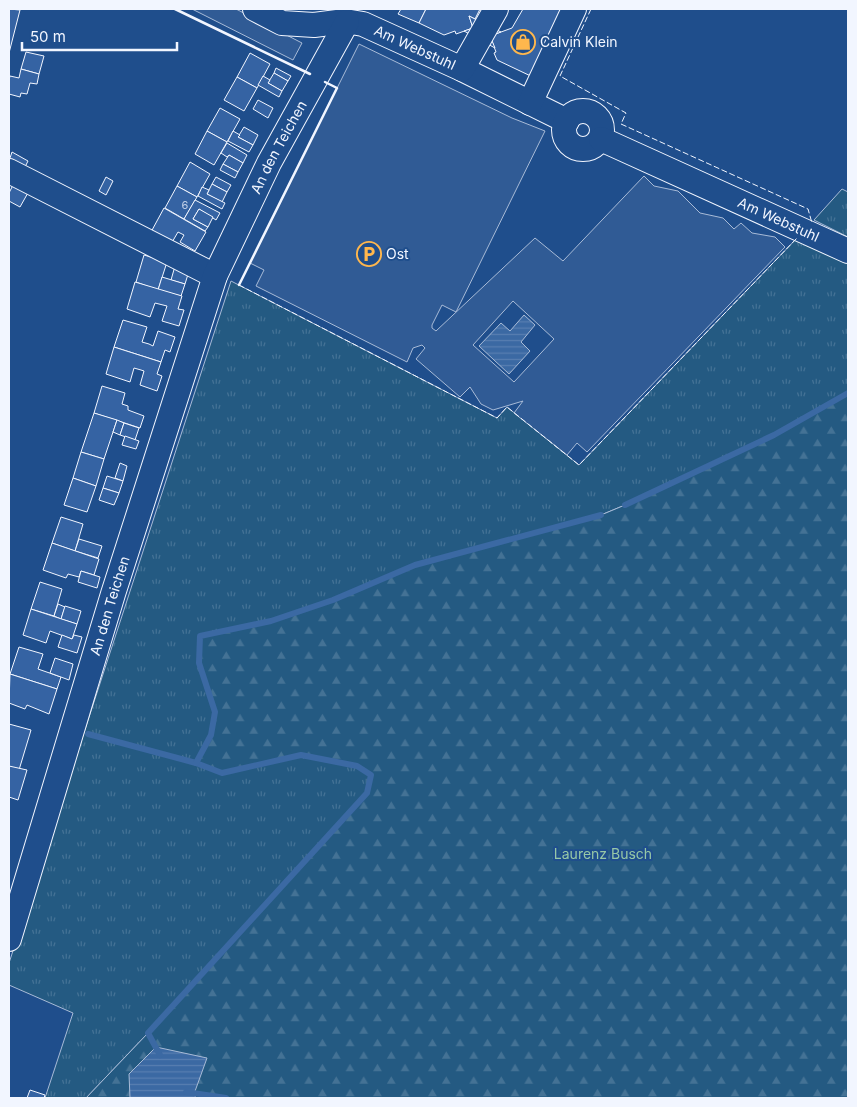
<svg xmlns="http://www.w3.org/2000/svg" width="857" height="1107" font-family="Inter,sans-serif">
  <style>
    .grass { fill: url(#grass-tufts); stroke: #a8bbd7 }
    .forest { fill: url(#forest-firs); stroke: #a8bbd7 }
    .parking { fill: #305b95; stroke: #a8bbd7; fill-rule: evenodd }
    .water { fill: url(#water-rules); stroke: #a8bbd7 }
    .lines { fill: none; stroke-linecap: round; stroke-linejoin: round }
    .stream { stroke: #3b69a3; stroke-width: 6 }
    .building { fill: #3563a3; stroke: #f2f6ff }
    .minor-casing { stroke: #f2f6ff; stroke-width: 26 }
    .minor { stroke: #1f4e8c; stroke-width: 24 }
    .fence { stroke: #f2f6ff; stroke-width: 1; stroke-dasharray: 6 2.5; stroke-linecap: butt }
    .wall { stroke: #f2f6ff; stroke-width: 2.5 }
    .labels { text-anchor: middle; stroke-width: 4; stroke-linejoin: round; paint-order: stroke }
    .number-label { font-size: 11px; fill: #c3d1e8 }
    .poi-label { font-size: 14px; fill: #f2f6ff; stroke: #1f4e8c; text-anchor: start }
    .street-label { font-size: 14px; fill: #f2f6ff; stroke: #1f4e8c }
    .park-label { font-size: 14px; fill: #97c8a6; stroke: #1f4e8c }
  </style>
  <defs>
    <pattern id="grass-tufts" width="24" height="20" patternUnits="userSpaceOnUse" patternTransform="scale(1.25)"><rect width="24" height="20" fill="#245a82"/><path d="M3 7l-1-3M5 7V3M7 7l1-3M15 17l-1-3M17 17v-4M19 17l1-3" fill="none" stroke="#447295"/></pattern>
    <pattern id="forest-firs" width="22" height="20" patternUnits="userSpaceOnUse" patternTransform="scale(1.25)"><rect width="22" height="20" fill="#245a82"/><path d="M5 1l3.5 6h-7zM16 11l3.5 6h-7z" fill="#447295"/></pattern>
    <pattern id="water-rules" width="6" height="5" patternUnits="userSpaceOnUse" patternTransform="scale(1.25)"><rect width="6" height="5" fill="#3b69a3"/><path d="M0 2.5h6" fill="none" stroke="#587fb1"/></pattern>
  </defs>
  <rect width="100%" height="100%" fill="#1f4e8c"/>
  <!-- grass -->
  <g class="grass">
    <path d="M842,189L848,192V237L814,220Z"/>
    <path d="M797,238L848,261V393L774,435L625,505L601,515L526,536L271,621L200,636L199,663L215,712L211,735L196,763L222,773L301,755L357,766L371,775L367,793L148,1033L86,1098H45L73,1013L9,985V963L231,281L497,418L507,407L579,465Z"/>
  </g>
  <!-- forest -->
  <path class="forest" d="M848,393V1098H86L148,1033L367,793L371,775L356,766L301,755L222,773L196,763L211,735L215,712L199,663L200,636L271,621L333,600L415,565L601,515L625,505L774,435Z"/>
  <!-- parking -->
  <g class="parking">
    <path d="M192,9H236L302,43L293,60Z"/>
    <path d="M359,44L512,118L545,131L456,312L442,305L432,325V328L436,331L535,238L563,261L644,176L654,186L678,191L700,213L723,218L734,229L741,223L752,233L775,237L785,247L587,452L577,443L567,455L514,413L523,401L493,410L481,404L470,387L460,397L416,359L425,348L422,345L413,348L407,362L256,286L264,270L250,263ZM513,301L554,339L514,382L473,345Z"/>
  </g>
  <!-- water -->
  <g class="water">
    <path d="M524,315L535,325L521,342L530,351L509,374L479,346L501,323L510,331Z"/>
    <path d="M156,1047L207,1058L194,1094L196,1098H130L129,1074Z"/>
  </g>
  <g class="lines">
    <!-- stream -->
    <g class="stream">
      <path d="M625,505L774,435L848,393"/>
      <path d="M88,734L196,763L222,773L301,755L357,766L371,775L367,793L148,1033L160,1055"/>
      <path d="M196,763L211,735L215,712L199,663L200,636L271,621L333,600L415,565L601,515"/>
      <path d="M186,1092L226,1098"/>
    </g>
  </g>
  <!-- building -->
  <g class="building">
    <path d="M9,9L20,10L9,53Z"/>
    <path d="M401,9H426L419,23L398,14Z"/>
    <path d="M426,9H480L475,19L469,16L473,28L456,34L455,31L444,35L419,23Z"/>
    <path d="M523,9H559L568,13L537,79L497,60L494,53L496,52L490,36L512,28Z"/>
    <path d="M469,16L501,32L490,36L495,48L464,31L473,28Z"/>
    <path d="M26,52L44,56L39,74L21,69Z"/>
    <path d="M250,53L270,64L257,88L237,77Z"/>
    <path d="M276,68L291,76L288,81L274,73Z"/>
    <path d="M21,69L39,74L37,84L30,83L27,94L21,93L20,97L9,94V80L10,76L19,78Z"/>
    <path d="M274,73L288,81L282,91L268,83Z"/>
    <path d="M263,76L270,80L268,83L282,91L279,97L258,85Z"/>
    <path d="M237,77L257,88L244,111L224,100Z"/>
    <path d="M258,100L273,108L268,118L253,109Z"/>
    <path d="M220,108L240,119L227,142L207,131Z"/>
    <path d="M244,127L258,135L253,145L238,137Z"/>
    <path d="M207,131L227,142L214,165L195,154Z"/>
    <path d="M233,131L240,135L238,137L253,145L249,152L228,141Z"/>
    <path d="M227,143L247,155L243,163L229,155L227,157L221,153Z"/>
    <path d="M12,152L28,161L24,169L9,161Z"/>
    <path d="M229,155L243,163L238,172L223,164Z"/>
    <path d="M190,162L210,174L197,197L177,186Z"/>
    <path d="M223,164L238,172L235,178L220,170Z"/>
    <path d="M106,177L113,181L106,195L99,191Z"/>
    <path d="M216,177L231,185L227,192L212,184Z"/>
    <path d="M14,183L29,191L20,207L9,201V193Z"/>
    <path d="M212,184L227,192L222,202L207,194Z"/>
    <path d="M177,186L197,197L184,219L165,208Z"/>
    <path d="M202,187L209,190L207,194L225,203L222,209L198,196Z"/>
    <path d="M195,200L220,213L216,220L199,209L193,219L208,227L205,231L184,219Z"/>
    <path d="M164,208L206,232L195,251L180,242L184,235L178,232L171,244L151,232Z"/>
    <path d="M199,209L213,217L208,227L193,219Z"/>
    <path d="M144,255L167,262L158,290L136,282Z"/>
    <path d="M175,266L189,271L185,284L171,280Z"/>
    <path d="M162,277L185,284L181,296L158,290Z"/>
    <path d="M135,282L182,296L178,309L184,310L179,326L162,321L167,306L155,303L150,317L127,309Z"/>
    <path d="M123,320L147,327L142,342L149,344L153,346L158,331L175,337L170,352L165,350L161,362L114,347Z"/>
    <path d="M114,347L161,362L157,374L162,376L157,391L140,385L144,371L141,370L134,368L130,382L106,374Z"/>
    <path d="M102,386L125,393L122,404L128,406V410L144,416L140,428L94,413Z"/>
    <path d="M94,413L117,420L104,459L81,452Z"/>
    <path d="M117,420L124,423L120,435L113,432Z"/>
    <path d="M124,423L139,428L135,440L120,435Z"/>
    <path d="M125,436L139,441L136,449L122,445Z"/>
    <path d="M81,452L104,459L96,486L73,478Z"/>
    <path d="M120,463L127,466L123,481L115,478Z"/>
    <path d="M107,476L123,481L119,493L103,488Z"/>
    <path d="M73,478L96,486L87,512L64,505Z"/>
    <path d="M103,488L119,493L114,505L99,500Z"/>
    <path d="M61,517L83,524L75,551L52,543Z"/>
    <path d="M79,539L102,546L98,558L75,551Z"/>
    <path d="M52,543L99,559L94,575L81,571L79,577L68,574L66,578L43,570Z"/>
    <path d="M81,571L100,577L97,588L78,582Z"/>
    <path d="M40,582L62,589L54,616L31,609Z"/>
    <path d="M58,604L65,607L61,619L54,616Z"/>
    <path d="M65,606L81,611L77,624L61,619Z"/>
    <path d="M31,609L77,624L72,639L50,631L46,643L23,635Z"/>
    <path d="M62,635L72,639L74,635L82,637L77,653L58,647Z"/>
    <path d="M19,647L43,654L38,669L61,677L57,689L10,674Z"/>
    <path d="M55,658L73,664L69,680L50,673Z"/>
    <path d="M10,674L57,689L49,714L27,705L25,709L9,703Z"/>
    <path d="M9,724L31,730L19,770L9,766Z"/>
    <path d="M9,766L27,770L18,800L9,797Z"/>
    <path d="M30,1090L45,1095L44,1098H27Z"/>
  </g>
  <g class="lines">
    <defs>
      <g id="minor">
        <path id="s1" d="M255,9L282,23L314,25L345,21L363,24L462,69L567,121"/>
        <path d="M462,69L496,9"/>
        <path d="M530,103L574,9"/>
        <circle cx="583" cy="130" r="19"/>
        <path id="s2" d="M601,139L848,251"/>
        <path d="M9,171L215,276"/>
        <path id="s3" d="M9,939L113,594L215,276L269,163L347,22"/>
      </g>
    </defs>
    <!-- minor casing -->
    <use href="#minor" class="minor-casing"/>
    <!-- minor -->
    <use href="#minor" class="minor"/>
    <!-- fence -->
    <g class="fence">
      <path d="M591,9L560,76L626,113L621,124L808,209L812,223"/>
      <path d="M239,285L497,418L507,407L579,465L797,238"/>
    </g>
    <!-- wall -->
    <g class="wall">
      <path d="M175,9L310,74"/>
      <path d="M239,285L337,88L325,82"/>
    </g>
  </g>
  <!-- icons -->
  <defs>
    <symbol id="shop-ring" viewBox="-11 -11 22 22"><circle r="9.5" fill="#1f4e8c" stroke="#ffb74d" stroke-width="1.5"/><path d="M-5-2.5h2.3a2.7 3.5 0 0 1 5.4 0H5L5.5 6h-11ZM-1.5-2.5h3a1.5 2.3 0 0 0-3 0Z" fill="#ffb74d"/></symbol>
    <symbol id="parking-ring" viewBox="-11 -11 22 22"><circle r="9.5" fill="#1f4e8c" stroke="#ffb74d" stroke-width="1.5"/><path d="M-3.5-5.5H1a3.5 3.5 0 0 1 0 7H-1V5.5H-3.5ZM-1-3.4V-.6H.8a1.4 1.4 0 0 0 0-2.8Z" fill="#ffb74d"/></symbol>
  </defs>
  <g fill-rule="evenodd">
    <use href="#shop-ring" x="509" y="28" width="28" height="28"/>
    <use href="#parking-ring" x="355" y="240" width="28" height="28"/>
  </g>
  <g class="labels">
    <!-- number labels -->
    <g class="number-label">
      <text x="185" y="209">6</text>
    </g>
    <!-- poi labels -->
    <g class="poi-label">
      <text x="540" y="47">Calvin Klein</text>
      <text x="386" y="259">Ost</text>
    </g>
    <!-- street labels -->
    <g class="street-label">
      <text dy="5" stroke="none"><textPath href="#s1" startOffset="169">Am Webstuhl</textPath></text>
      <text dy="5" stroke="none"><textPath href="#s3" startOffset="838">An den Teichen</textPath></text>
      <text dy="5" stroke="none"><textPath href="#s2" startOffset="195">Am Webstuhl</textPath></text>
      <text dy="5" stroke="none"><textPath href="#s3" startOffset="348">An den Teichen</textPath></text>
    </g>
    <!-- park labels -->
    <g class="park-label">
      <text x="603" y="859">Laurenz Busch</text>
    </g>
  </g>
  <!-- border -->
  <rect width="857" height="1107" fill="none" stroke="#f2f6ff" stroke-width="20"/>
  <!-- scale -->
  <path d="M22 42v8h155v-8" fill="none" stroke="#f2f6ff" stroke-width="2.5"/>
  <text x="30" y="42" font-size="15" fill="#f2f6ff" stroke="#1f4e8c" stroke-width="4" paint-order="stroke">50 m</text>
</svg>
